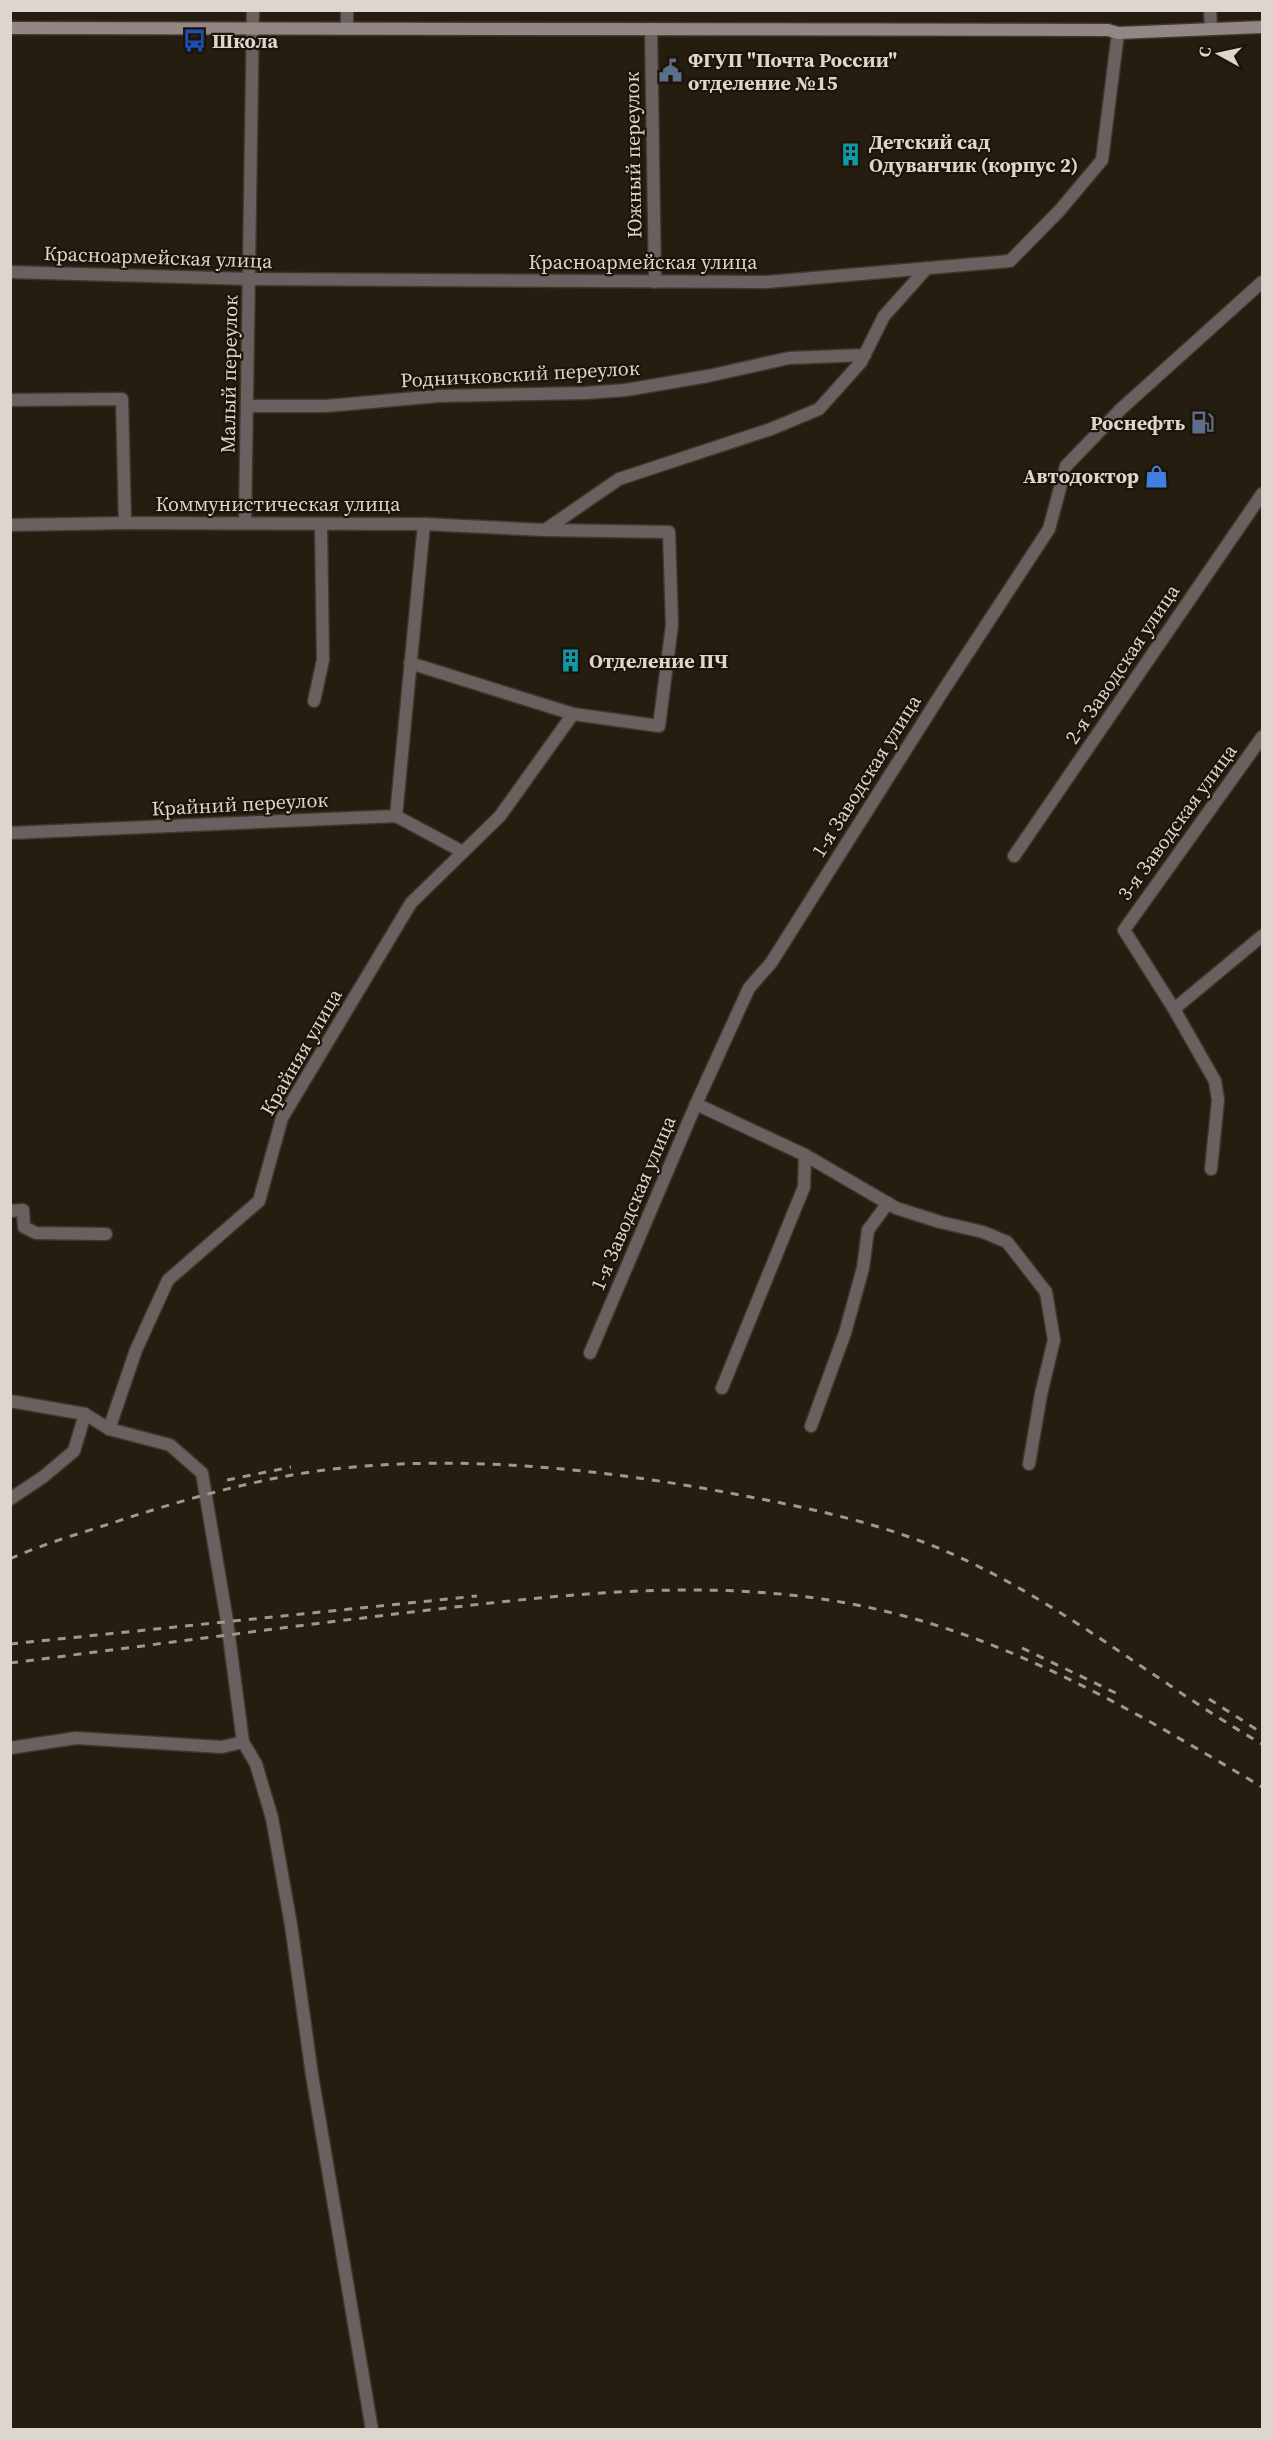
<svg xmlns="http://www.w3.org/2000/svg" width="1273" height="2440" font-family="'Source Serif 4',serif">
  <style>
    .lines { fill: none; stroke-linecap: round; stroke-linejoin: round }
    .street-casing { stroke: #40372b; stroke-width: 15 }
    .secondary-casing { stroke: #40372b; stroke-width: 15 }
    .street { stroke: #69615f; stroke-width: 12 }
    .secondary { stroke: #948684; stroke-width: 12 }
    .rail { stroke: #a0988f; stroke-width: 3; stroke-dasharray: 8 8; stroke-linecap: butt }
    .labels { text-anchor: middle; stroke-width: 4.5; stroke-linejoin: round; paint-order: stroke }
    .poi-label { font-size: 20px; font-weight: bold; fill: #ddd6ce; stroke: #1d1308; text-anchor: start }
    .street-label { font-size: 20px; fill: #ddd6ce; stroke: #1d1308 }
  </style>
  <rect width="100%" height="100%" fill="#261d11"/>
  <g class="lines">
    <defs>
      <g id="street">
        <path d="M1210,10L1211,29"/>
        <path d="M347,28V10"/>
        <path d="M651,29L655,282"/>
        <path d="M10,272L251,279L767,282L1010,261L1060,210L1102,160L1118,33"/>
        <path d="M10,400L122,399L125,523"/>
        <path d="M248,406H326L439,396L585,393L626,390L708,376L789,358L865,355"/>
        <path d="M245,522L253,10"/>
        <path d="M10,525L125,523L424,524L545,530L669,532L672,625L659,726L573,714L410,663"/>
        <path d="M545,530L619,479L771,429L819,409L861,362L884,316L927,268"/>
        <path d="M314,701L323,660L321,524"/>
        <path d="M396,816L424,524"/>
        <path d="M10,833L396,816L463,852"/>
        <path d="M1014,856L1262,494"/>
        <path d="M1174,1009L1262,936"/>
        <path d="M696,1104L805,1155L896,1208L940,1222L983,1232L1007,1242L1046,1292L1054,1340L1041,1394L1029,1464"/>
        <path d="M1211,1169L1218,1100L1215,1081L1174,1009L1124,930L1262,737"/>
        <path d="M10,1211L23,1210L24,1227L36,1233L106,1234"/>
        <path d="M590,1353L696,1104L749,988L771,963L941,694L1049,529L1066,466L1121,409L1262,282"/>
        <path d="M722,1388L804,1187L805,1155"/>
        <path d="M10,1401L85,1414L109,1429L170,1445L202,1473L227,1621L243,1742L256,1764L272,1818L291,1925L312,2075L372,2430"/>
        <path d="M811,1426L845,1333L863,1268L868,1230L888,1203"/>
        <path d="M109,1429L136,1350L168,1280L259,1201L282,1118L411,903L500,816L573,714"/>
        <path d="M10,1499L43,1477L74,1451L85,1414"/>
        <path d="M10,1748L76,1738L222,1747L243,1742"/>
      </g>
      <path id="secondary" d="M10,28L1108,30L1118,33L1262,27"/>
    </defs>
    <!-- street casing -->
    <use href="#street" class="street-casing"/>
    <!-- secondary casing -->
    <use href="#secondary" class="secondary-casing"/>
    <!-- street -->
    <use href="#street" class="street"/>
    <!-- secondary -->
    <use href="#secondary" class="secondary"/>
    <!-- rail -->
    <g class="rail">
      <path d="M227,1480L291,1467"/>
      <path d="M10,1559C47,1542 86,1532 124,1519C190,1498 256,1479 325,1470C456,1454 594,1468 724,1492C805,1507 886,1523 961,1558C1069,1608 1160,1685 1262,1744"/>
      <path d="M10,1644L477,1596"/>
      <path d="M1022,1648L1122,1696"/>
      <path d="M10,1663C144,1646 278,1628 412,1612C576,1593 742,1572 904,1616C1033,1650 1149,1720 1262,1787"/>
      <path d="M1209,1699L1262,1733"/>
    </g>
  </g>
  <!-- icons -->
  <defs>
    <symbol id="bus-bare" viewBox="-9 -9 18 18"><path d="M-5-6H5V4H4V6H2V4H-2V6H-4V4H-5ZM-3.5-4V0h7V-4ZM-3.5 1.2v1.5H-2V1.2ZM2 1.2v1.5H3.5V1.2Z" fill="#1a4fb4" stroke="#1d1308" stroke-width="2.5" paint-order="stroke"/></symbol>
    <symbol id="civic-bare" viewBox="-9 -9 18 18"><path d="M-.6-6.5H3V-4.5H.6V-3L4-1V1h2V6H-6V1h2V-1L-.6-3ZM-1.2 2.5V6h2.4V2.5Z" fill="#5c6f8a" stroke="#1d1308" stroke-width="2.5" paint-order="stroke"/></symbol>
    <symbol id="building-bare" viewBox="-9 -9 18 18"><path d="M-4-6H4V6H1V3H-1V6H-4ZM-2.5-4.3h1.7v1.8h-1.7ZM.8-4.3h1.7v1.8H.8ZM-2.5-1h1.7V.8h-1.7ZM.8-1h1.7V.8H.8Z" fill="#0f9aa8" stroke="#1d1308" stroke-width="2.5" paint-order="stroke"/></symbol>
    <symbol id="fuel-bare" viewBox="-9 -9 18 18"><path d="M-5.5-6h7V0h2V4h1.3V-2.5L3-4.5l.8-.8L6-3V5H2.5V1h-1V6h-7ZM-4.2-4.7v3.2H.2V-4.7Z" fill="#5c6f8a" stroke="#1d1308" stroke-width="2.5" paint-order="stroke"/></symbol>
    <symbol id="shop-bare" viewBox="-9 -9 18 18"><path d="M-5-2.5h2.3a2.7 3.5 0 0 1 5.4 0H5L5.5 6h-11ZM-1.5-2.5h3a1.5 2.3 0 0 0-3 0Z" fill="#3f7fe0" stroke="#1d1308" stroke-width="2.5" paint-order="stroke"/></symbol>
  </defs>
  <g fill-rule="evenodd">
    <use href="#bus-bare" x="178" y="24" width="33" height="33"/>
    <use href="#civic-bare" x="654" y="54" width="33" height="33"/>
    <use href="#building-bare" x="834" y="138" width="33" height="33"/>
    <use href="#fuel-bare" x="1186" y="406" width="33" height="33"/>
    <use href="#shop-bare" x="1140" y="460" width="33" height="33"/>
    <use href="#building-bare" x="554" y="644" width="33" height="33"/>
  </g>
  <g class="labels">
    <!-- poi labels -->
    <g class="poi-label">
      <text x="212" y="48">Школа</text>
      <text x="688" y="67">ФГУП "Почта России"<tspan x="688" dy="23">отделение №15</tspan></text>
      <text x="869" y="149">Детский сад<tspan x="869" dy="23">Одуванчик (корпус 2)</tspan></text>
      <text x="1185" y="430" text-anchor="end">Роснефть</text>
      <text x="1139" y="483" text-anchor="end">Автодоктор</text>
      <text x="589" y="668">Отделение ПЧ</text>
    </g>
    <!-- street labels -->
    <g class="street-label">
      <text transform="translate(633 155) rotate(-91)" y="7">Южный переулок</text>
      <text transform="translate(158 257) rotate(2)" y="7">Красноармейская улица</text>
      <text x="643" y="269">Красноармейская улица</text>
      <text transform="translate(229 374) rotate(-89)" y="7">Малый переулок</text>
      <text transform="translate(520 374) rotate(-3)" y="7">Родничковский переулок</text>
      <text x="278" y="511">Коммунистическая улица</text>
      <text transform="translate(1122 664) rotate(-56)" y="7">2-я Заводская улица</text>
      <text transform="translate(866 776) rotate(-58)" y="7">1-я Заводская улица</text>
      <text transform="translate(240 804) rotate(-3)" y="7">Крайний переулок</text>
      <text transform="translate(1177 822) rotate(-54)" y="7">3-я Заводская улица</text>
      <text transform="translate(301 1052) rotate(-60)" y="7">Крайняя улица</text>
      <text transform="translate(633 1203) rotate(-67)" y="7">1-я Заводская улица</text>
    </g>
  </g>
  <!-- border -->
  <rect width="1273" height="2440" fill="none" stroke="#ddd6ce" stroke-width="24"/>
  <!-- north arrow -->
  <g transform="translate(1219 54) rotate(278)" stroke="#1d1308" stroke-width="4.5" paint-order="stroke">
  <path d="M0-4.5L10 22L0 15L-10 22Z" fill="#ddd6ce"/>
  <text y="-9" font-size="16" font-weight="bold" text-anchor="middle" fill="#ddd6ce">С</text>
  </g>
</svg>
